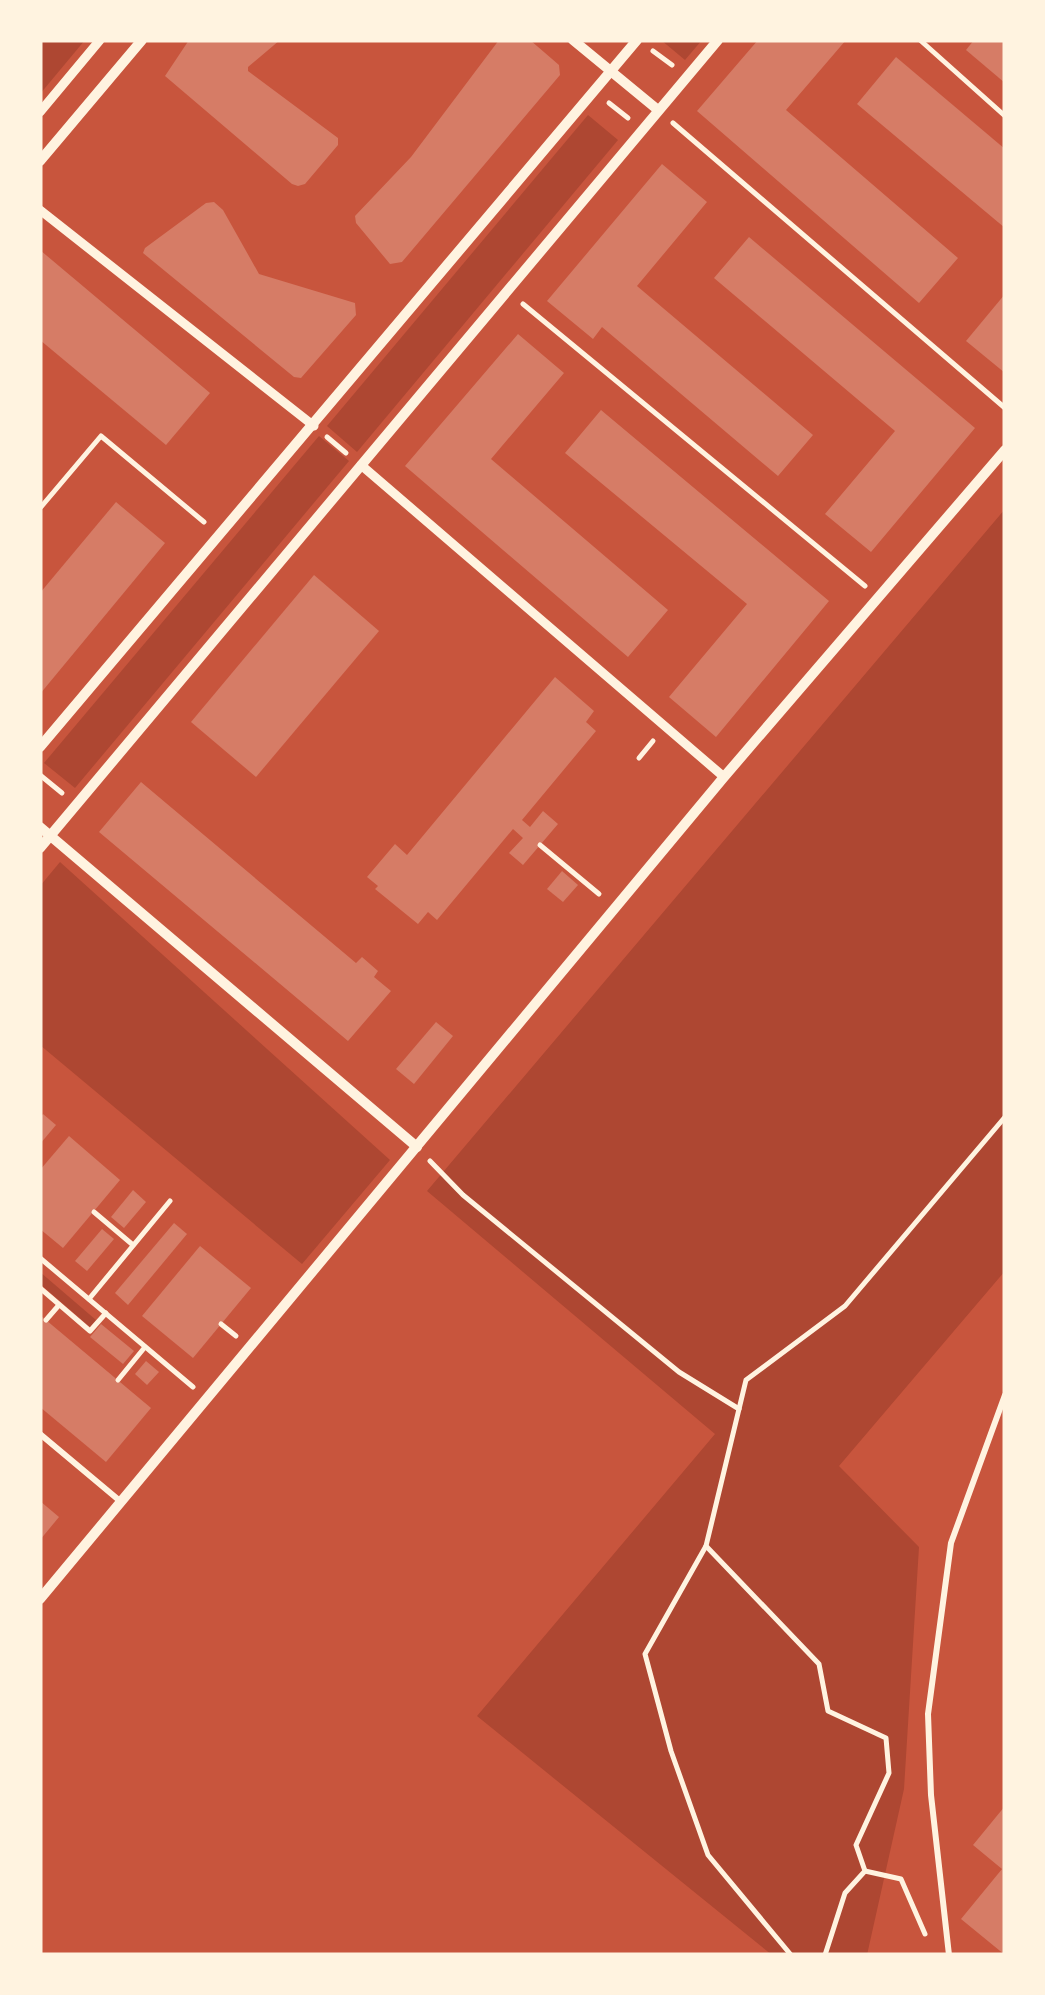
<svg xmlns="http://www.w3.org/2000/svg" width="1045" height="1995" font-family="'Noto Sans',sans-serif">
  <style>
    .green { fill: #ae4732 }
    .building { fill: #d67c66 }
    .lines { fill: none; stroke-linecap: round; stroke-linejoin: round }
    .path { stroke: #fff3e0; stroke-width: 5 }
    .service { stroke: #fff3e0; stroke-width: 6 }
    .pedestrian { stroke: #fff3e0; stroke-width: 9 }
    .minor { stroke: #fff3e0; stroke-width: 10 }
  </style>
  <rect width="100%" height="100%" fill="#c8553d"/>
  <!-- green -->
  <g class="green">
    <path d="M40,40H85L40,94Z"/>
    <path d="M661,40H702L685,60Z"/>
    <path d="M588,115L618,140L357,452L327,426Z"/>
    <path d="M319,436L349,461L75,788L44,763Z"/>
    <path d="M1005,509V1271L839,1466L919,1547L904,1789L867,1955H772L477,1716L715,1434L427,1191Z"/>
    <path d="M60,862L390,1160L302,1264L40,1045V886Z"/>
    <path d="M40,1272L96,1320L90,1327L40,1284Z"/>
  </g>
  <!-- building -->
  <g class="building">
    <path d="M189,40H280L248,67V71L338,138V145L305,184L298,186L292,184L165,76Z"/>
    <path d="M499,40H530L559,65L560,75L402,262L390,264L356,223L355,216L411,157Z"/>
    <path d="M758,40H846L786,110L958,258L919,303L697,111Z"/>
    <path d="M974,40H1005V83L966,50Z"/>
    <path d="M896,57L1005,149V228L857,104Z"/>
    <path d="M662,164L707,202L637,286L813,435L778,476L602,327L593,339L547,301Z"/>
    <path d="M214,202L223,210L259,274L355,303L356,315L301,378L294,377L143,253L145,248L206,203Z"/>
    <path d="M749,237L975,428L871,552L825,514L895,431L714,278Z"/>
    <path d="M40,250L210,393L166,445L40,340Z"/>
    <path d="M1005,294V373L966,341Z"/>
    <path d="M518,334L564,373L491,459L668,610L628,657L405,466Z"/>
    <path d="M601,410L829,601L716,737L669,697L747,604L565,453Z"/>
    <path d="M116,502L165,543L40,694V593Z"/>
    <path d="M314,575L379,631L256,777L191,722Z"/>
    <path d="M555,677L594,711L586,722L596,731L522,820L530,827L543,811L558,824L523,865L509,853L523,838L513,829L437,920L428,912L418,924L375,889L378,886L367,877L395,844L407,855Z"/>
    <path d="M141,782L356,963L362,957L378,971L374,977L391,991L348,1041L99,832Z"/>
    <path d="M562,871L578,885L563,902L547,889Z"/>
    <path d="M436,1022L453,1036L414,1084L396,1069Z"/>
    <path d="M43,1114L56,1125L40,1144V1118Z"/>
    <path d="M69,1136L120,1180L63,1248L40,1229V1170Z"/>
    <path d="M133,1190L146,1202L124,1228L111,1217Z"/>
    <path d="M174,1223L187,1234L128,1305L115,1293Z"/>
    <path d="M102,1229L114,1239L87,1271L75,1261Z"/>
    <path d="M200,1246L251,1288L193,1358L142,1316Z"/>
    <path d="M40,1315L151,1408L106,1462L40,1407Z"/>
    <path d="M101,1324L134,1351L123,1364L90,1337Z"/>
    <path d="M146,1361L159,1372L147,1385L135,1374Z"/>
    <path d="M40,1501L59,1517L40,1540Z"/>
    <path d="M1005,1806V1955L961,1919L1002,1869L973,1845Z"/>
  </g>
  <g class="lines">
    <!-- path -->
    <g class="path">
      <path d="M920,40L1005,116"/>
      <path d="M653,51L672,65"/>
      <path d="M609,103L628,118"/>
      <path d="M673,123L1005,408"/>
      <path d="M523,304L865,586"/>
      <path d="M327,437L346,453"/>
      <path d="M41,507L101,436L204,522"/>
      <path d="M639,758L653,741"/>
      <path d="M40,775L62,793"/>
      <path d="M540,845L599,894"/>
      <path d="M430,1161L463,1195L679,1372L739,1409"/>
      <path d="M94,1212L133,1245"/>
      <path d="M40,1258L193,1387"/>
      <path d="M40,1288L90,1331L106,1313"/>
      <path d="M89,1299L170,1201"/>
      <path d="M46,1320L59,1305"/>
      <path d="M221,1324L236,1336"/>
      <path d="M118,1380L145,1347"/>
      <path d="M706,1546L819,1664L828,1711L886,1738L889,1773L856,1845L865,1871L845,1893L825,1955"/>
      <path d="M865,1871L901,1879L925,1934"/>
      <path d="M791,1955L708,1855L671,1751L645,1654L706,1546L746,1380L845,1306L1005,1117"/>
    </g>
    <!-- service -->
    <g class="service">
      <path d="M40,1434L120,1501"/>
      <path d="M949,1955L931,1795L928,1714L951,1543L1005,1395"/>
    </g>
    <!-- pedestrian -->
    <g class="pedestrian">
      <path d="M40,112L100,40"/>
      <path d="M40,210L314,426"/>
      <path d="M361,465L724,777"/>
    </g>
    <!-- minor -->
    <g class="minor">
      <path d="M573,40L658,110"/>
      <path d="M40,161L142,40"/>
      <path d="M40,747L637,40"/>
      <path d="M40,827L417,1147"/>
      <path d="M40,848L718,40"/>
      <path d="M40,1599L724,777L1005,450"/>
    </g>
  </g>
  <!-- border -->
  <rect width="1045" height="1995" fill="none" stroke="#fff3e0" stroke-width="85"/>
</svg>
